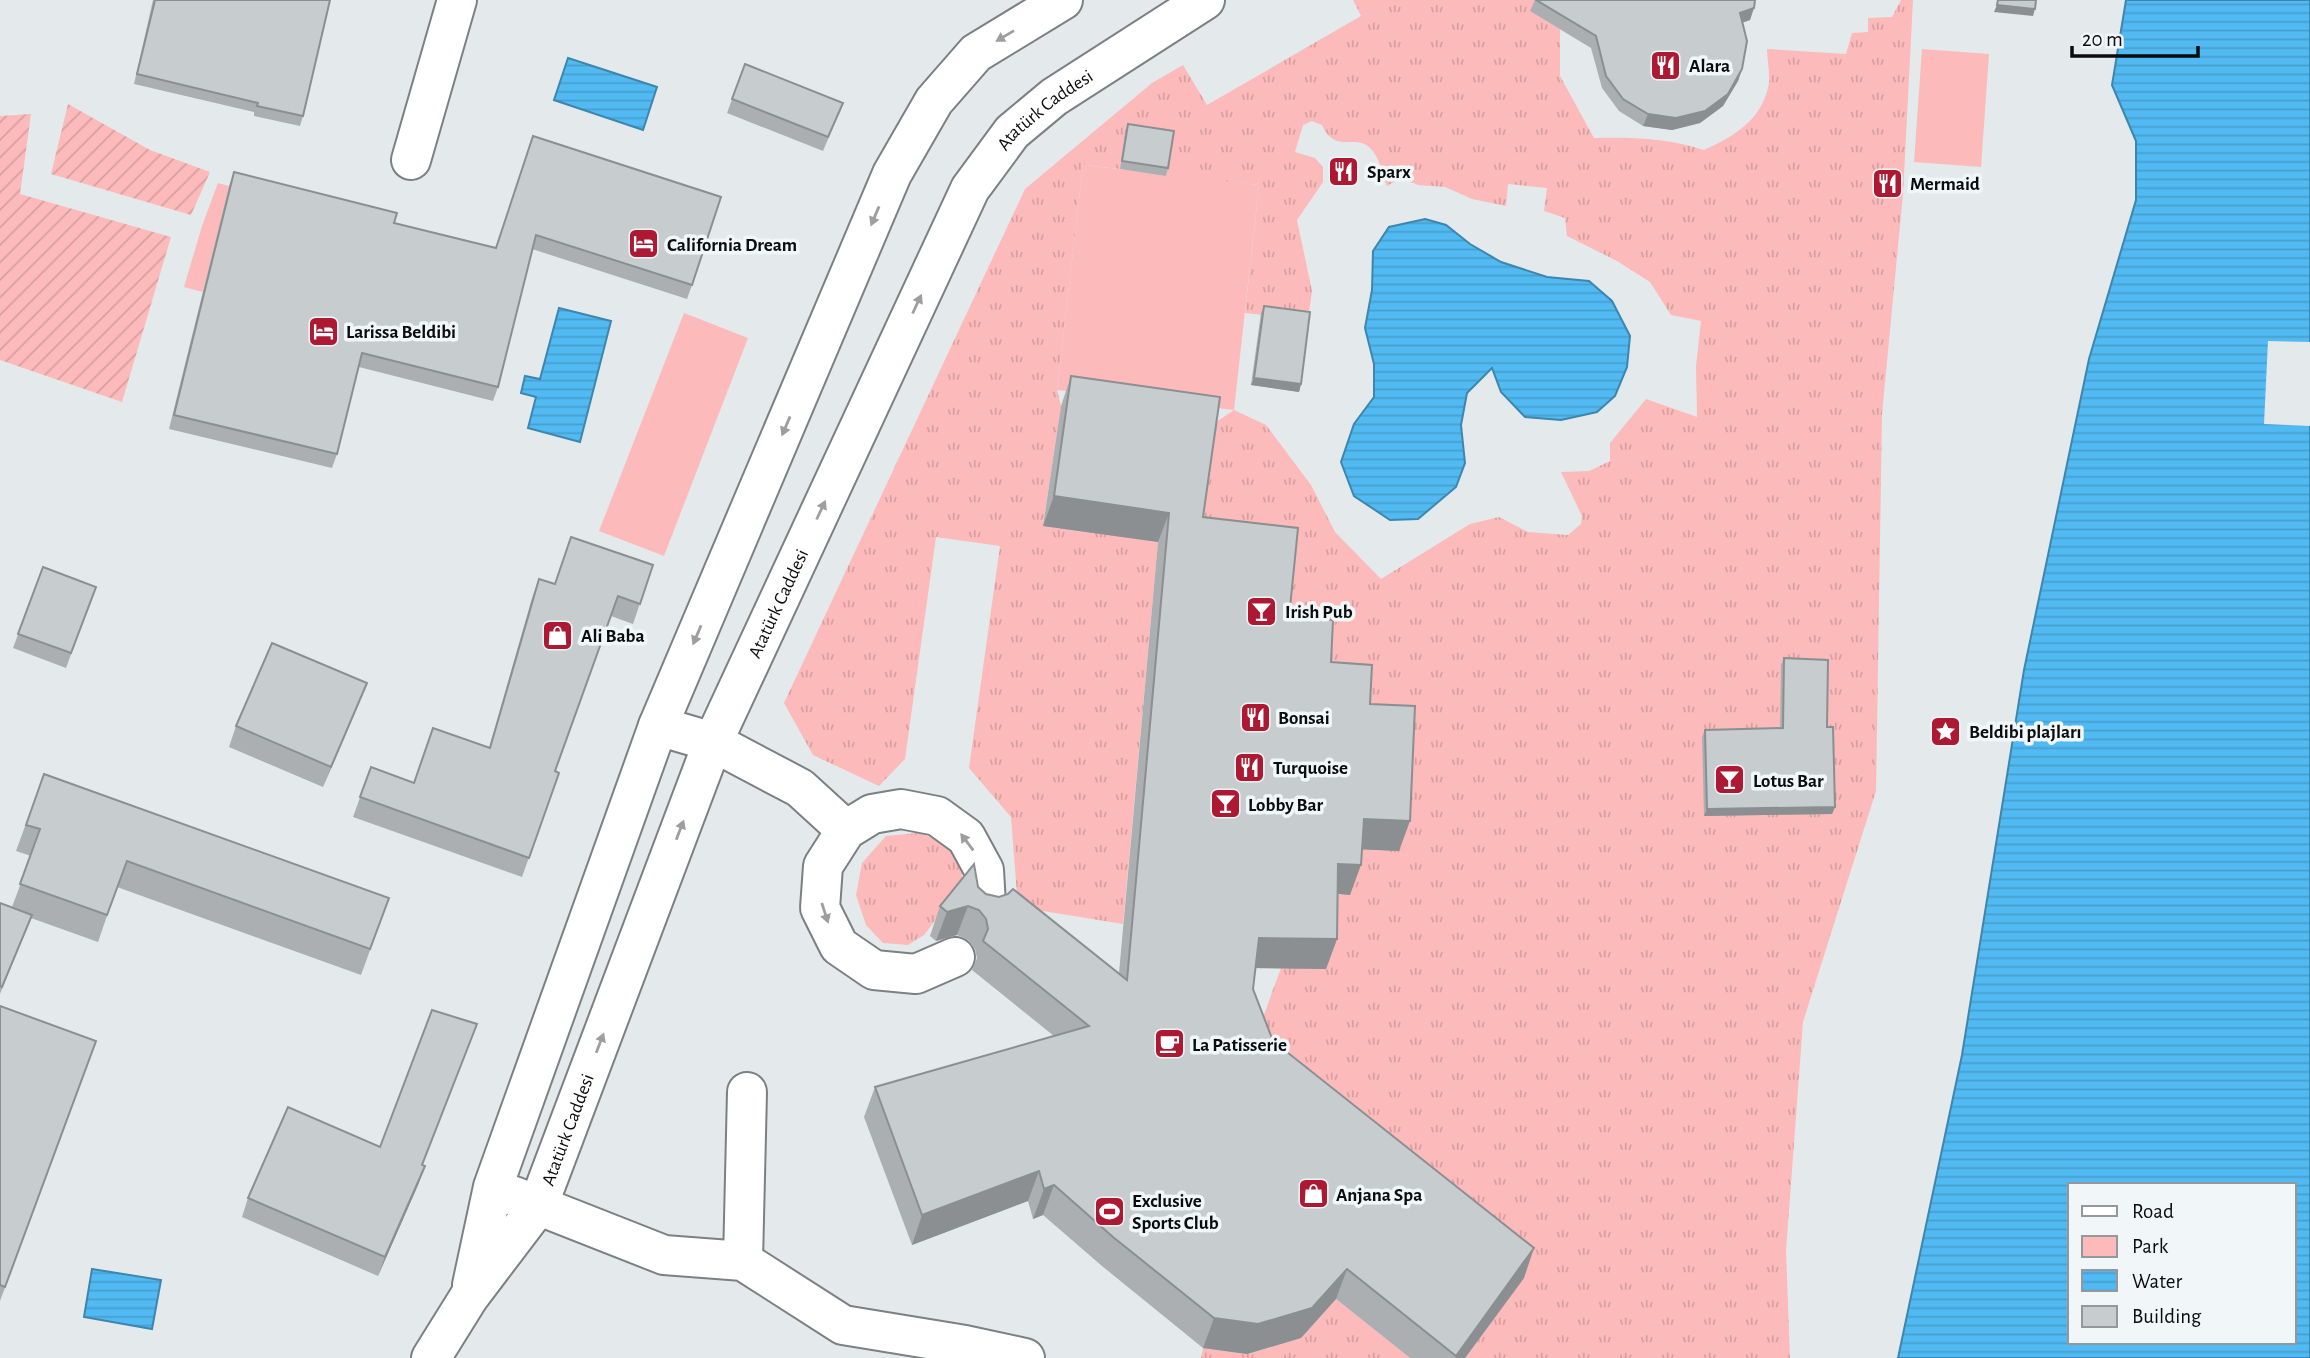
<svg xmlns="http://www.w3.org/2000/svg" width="2310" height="1358" font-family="'Alegreya Sans',sans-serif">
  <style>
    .grass { fill: url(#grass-tufts) }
    .park { fill: #fdbaba }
    .garden { fill: url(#garden-furrows) }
    .water { fill: url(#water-rules); stroke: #3d86ad; stroke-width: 2; fill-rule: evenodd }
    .pier { fill: #e4e9ec }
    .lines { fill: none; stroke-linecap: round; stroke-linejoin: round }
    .minor-casing { stroke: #7c8083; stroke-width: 42 }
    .minor { stroke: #fff; stroke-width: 38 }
    .wall { fill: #abafb2 }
    .shaded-wall { fill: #8b8f91 }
    .building { fill: #c7cccf; stroke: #8b8f91; stroke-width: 2 }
    .oneway { fill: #9d9e9e }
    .labels { text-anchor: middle; stroke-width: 7; stroke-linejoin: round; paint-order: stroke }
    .poi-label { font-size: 19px; font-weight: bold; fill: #0b0c0d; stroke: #f1f6f9; text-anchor: start }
    .street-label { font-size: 19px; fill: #0b0c0d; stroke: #f1f6f9 }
  </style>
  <defs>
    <pattern id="grass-tufts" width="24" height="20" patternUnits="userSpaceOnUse" patternTransform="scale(1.75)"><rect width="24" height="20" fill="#fdbaba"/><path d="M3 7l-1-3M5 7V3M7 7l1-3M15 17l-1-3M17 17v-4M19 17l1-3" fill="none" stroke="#d89f9f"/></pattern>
    <pattern id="garden-furrows" width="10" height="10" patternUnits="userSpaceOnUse" patternTransform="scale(1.75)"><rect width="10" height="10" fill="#fdbaba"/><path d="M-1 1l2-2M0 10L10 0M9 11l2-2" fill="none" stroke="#d89f9f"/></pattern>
    <pattern id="water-rules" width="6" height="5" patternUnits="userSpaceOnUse" patternTransform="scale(1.75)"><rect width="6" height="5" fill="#52baf2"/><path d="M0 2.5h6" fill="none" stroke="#469fce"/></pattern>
  </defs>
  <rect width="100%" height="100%" fill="#e4e9ec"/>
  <!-- grass -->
  <g class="grass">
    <path d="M1353,0H1537L1531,11L1560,29V76L1594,138C1631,137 1668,138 1704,150C1733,137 1760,121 1768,88C1771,76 1767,61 1767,49L1846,54L1852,33L1868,32V18L1892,17L1901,0H1913L1903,194L1882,414L1876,791L1803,1022L1786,1251L1790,1358H1465L1523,1277L1263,1071L1262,1020L1281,968L1299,893L1350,895L1192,547L1209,427L1234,410L1266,425L1311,485L1335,532L1381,579L1470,524L1499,517L1528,532L1568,535L1581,524L1582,516L1561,472L1589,471L1610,461V443L1646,399L1697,417L1696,366L1701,321L1671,315L1650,282L1617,261L1567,236L1565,218L1544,211L1547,188L1508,184L1506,206L1472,199L1445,187L1418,185L1401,178L1387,186C1383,176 1380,159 1372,150C1356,131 1336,156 1322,125L1312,121L1303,125L1295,152L1315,158L1323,167V182L1297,220L1312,291L1308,320L1245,313L1259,185L1166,176L1125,131L1120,169L1083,165L1057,390L1061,406L1043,525L1158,542L1123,924L1018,907L1011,817L969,768L1000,546L936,537L905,759L879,786L813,755L784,703L1025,189L1152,83L1183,65L1207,105L1361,16Z"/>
    <path d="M918,833L947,842L962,859V885L924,935L908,945L883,943L866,925L856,895L862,863L886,836Z"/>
    <path d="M1336,1299L1410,1358H1201L1203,1348L1247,1354L1301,1338Z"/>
  </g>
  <!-- park -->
  <g class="park">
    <path d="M1922,49L1989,54L1981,167L1914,162Z"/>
    <path d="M1083,165L1259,185L1234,410L1057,390Z"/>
    <path d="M218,183L229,186L203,292L184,287L202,226Z"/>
    <path d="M684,313L748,338L664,556L599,531Z"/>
  </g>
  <!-- garden -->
  <g class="garden">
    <path d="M68,104L150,150L210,172L191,215L51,174Z"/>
    <path d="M31,114L20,194L171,237L122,402L0,360V116Z"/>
  </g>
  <!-- water -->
  <g class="water">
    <path d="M2126,0H2310V1358H1898L1962,1055L2024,670L2089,359L2136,200V141L2112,85ZM2070,1185H2294V1342H2070Z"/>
    <path d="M568,58L657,87L643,130L554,100Z"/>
    <path d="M1425,219L1446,225L1470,244L1501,262L1547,277L1589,281L1612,301L1630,336L1627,367L1615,396L1597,412L1561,420L1525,417L1501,392L1492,368L1467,393L1461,425L1465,463L1456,487L1418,519L1390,520L1354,496L1341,462L1354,424L1374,397V364L1365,328L1372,290L1373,251L1389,227Z"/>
    <path d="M559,308L611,321L580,442L528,428L536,397L521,393L525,376L540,379Z"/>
    <path d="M92,1269L161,1280L152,1329L84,1317Z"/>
  </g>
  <!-- pier -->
  <path class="pier" d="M2268,341L2310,342V426L2264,424Z"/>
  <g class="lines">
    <defs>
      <g id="minor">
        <path d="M411,160L457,0"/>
        <path d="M658,726L713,742L800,788L846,830"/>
        <path d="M955,957L916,974L874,970L839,946L820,908L823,866L846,830L872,814L901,809L937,816L966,837L984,870L986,905"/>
        <path d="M514,1196L664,1255L743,1261L843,1325L965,1345L1025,1358"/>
        <path d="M743,1261L747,1092"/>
        <path d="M472,1285L493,1187L658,726L892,174L934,101L976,53L1063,0"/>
        <path id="s1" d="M431,1358L469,1297L538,1206L713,742L970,189L1012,132L1054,97L1205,0"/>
      </g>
    </defs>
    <!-- minor casing -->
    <use href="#minor" class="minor-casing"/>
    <!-- minor -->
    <use href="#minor" class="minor"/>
  </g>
  <!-- wall -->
  <g class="wall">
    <path d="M153,0H330L303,116L300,126L254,116V112L134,84Z"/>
    <path d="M1535,0H1755L1750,20L1742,23V69L1738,81L1723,106L1700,123L1672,130L1643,126L1619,111L1602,88L1591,48L1530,11Z"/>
    <path d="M745,64L837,118L823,151L727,113Z"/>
    <path d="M1128,124L1168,168L1166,176L1120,169L1125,131Z"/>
    <path d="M528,150L692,285L687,299L532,249L498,387L493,401L359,367L337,454L332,468L169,429L229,186L234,172L394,223L496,248Z"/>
    <path d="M1264,306L1301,384L1299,392L1251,385L1261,313Z"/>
    <path d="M1071,376L1203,517L1289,618L1370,704L1399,851L1362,849L1350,895L1338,894L1337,939L1326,969L1255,968L1253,989L1273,1041L1524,1278L1465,1358H1410L1336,1299L1301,1338L1247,1354L1203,1348L1102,1266L1043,1215L1033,1219L1028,1201L912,1245L864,1117L875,1087L1054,1036L972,970L977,958L975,949L968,940L957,935L936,941L930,936L940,906L978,887L986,894L1119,973L1158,542L1043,526L1061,406Z"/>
    <path d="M653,565L633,624L611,616L555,771L559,773L522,877L353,817L371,767L414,783L489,748L532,598L539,579L554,584Z"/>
    <path d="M43,567L96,587L66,668L13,648Z"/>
    <path d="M1784,658L1827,727L1835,807L1832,814L1704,816L1702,737L1705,730L1780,728L1781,665Z"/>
    <path d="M367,683L359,703L323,787L229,747L236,726Z"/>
    <path d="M44,774L389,898L361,975L117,887L98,942L31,918L0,994V903L12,907L31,856L16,851Z"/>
    <path d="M0,1006L86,1067L0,1301Z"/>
    <path d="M423,1165L425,1166L418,1185L378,1276L242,1217L248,1198Z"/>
  </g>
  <!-- shaded-wall -->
  <g class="shaded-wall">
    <path d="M1997,5L2035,9L2033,16L1994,12Z"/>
    <path d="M1754,8L1750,20L1735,25L1740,13Z"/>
    <path d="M1742,69L1738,81L1723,106L1700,123L1672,130L1643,126L1648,114Z"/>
    <path d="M1254,378L1301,384L1299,392L1251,385Z"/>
    <path d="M1054,496L1169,513L1158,542L1043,526Z"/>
    <path d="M367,683L359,703L323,787L331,767Z"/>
    <path d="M1835,807L1832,814L1704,816L1707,809Z"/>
    <path d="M1364,819L1410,821L1399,851L1353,849Z"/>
    <path d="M1338,864L1361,865L1350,895L1327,893Z"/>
    <path d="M968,906L957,935L936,941L947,912Z"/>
    <path d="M1259,938L1337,939L1326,969L1248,968Z"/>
    <path d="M425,1166L418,1185L378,1276L385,1257Z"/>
    <path d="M1039,1171L1028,1201L912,1245L922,1215Z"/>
    <path d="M1054,1185L1043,1215L1033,1219L1044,1189Z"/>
    <path d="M1534,1248L1524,1278L1465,1358H1455Z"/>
    <path d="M1347,1269L1336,1299L1301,1338L1247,1354L1203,1348L1214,1318Z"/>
  </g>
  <!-- building -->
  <g class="building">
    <path d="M155,0H330L303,116L257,106L258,103L137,74Z"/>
    <path d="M1536,0H1755L1754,8L1740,13L1747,41L1742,69L1728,94L1705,111L1676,118L1648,114L1623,99L1606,76L1596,36Z"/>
    <path d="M1998,0H2036L2035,9L1997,5Z"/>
    <path d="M745,64L843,103L828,137L732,99Z"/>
    <path d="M1128,124L1174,131L1168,168L1122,161Z"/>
    <path d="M533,136L721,197L692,285L536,235L498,387L362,353L337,454L174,415L234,172L397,213L394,223L496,248Z"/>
    <path d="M1264,306L1310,312L1301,384L1254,378Z"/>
    <path d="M1071,376L1220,397L1203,517L1298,528L1289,618L1333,620L1331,662L1372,665L1370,704L1415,706L1410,821L1364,819L1361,865L1338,864L1337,939L1259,938L1253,989L1273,1041L1534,1248L1456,1356L1347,1269L1312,1308L1258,1324L1214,1318L1113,1237L1054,1185L1044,1189L1039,1171L922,1215L875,1087L1089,1026L983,941L988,929L986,919L979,910L968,906L947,912L940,906L974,864L978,887L986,894L999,897L1008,894L1013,889L1127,980L1169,513L1054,496Z"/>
    <path d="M571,537L653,565L640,604L618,596L555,771L559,773L529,858L360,797L371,767L414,783L433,728L490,748L539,579L555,584Z"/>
    <path d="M43,567L96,587L71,653L18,634Z"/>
    <path d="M272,643L367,683L331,767L236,726Z"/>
    <path d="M1784,658L1828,660L1827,727H1833L1835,807L1707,809L1705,730L1783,728Z"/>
    <path d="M44,774L389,898L370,949L127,861L107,915L20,884L40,829L26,825Z"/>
    <path d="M0,903L32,915L2,987L0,986Z"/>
    <path d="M0,1006L96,1041L5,1287L0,1285Z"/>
    <path d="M432,1010L477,1024L422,1165L425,1166L385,1257L248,1198L288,1107L380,1147Z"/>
  </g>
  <!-- one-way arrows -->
  <defs><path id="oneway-solid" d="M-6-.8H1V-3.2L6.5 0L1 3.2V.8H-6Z" transform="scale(1.75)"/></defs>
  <g class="oneway">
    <use href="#oneway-solid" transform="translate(1005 36) rotate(149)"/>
    <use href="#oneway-solid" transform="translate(875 216) rotate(113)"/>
    <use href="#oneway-solid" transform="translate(917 304) rotate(-65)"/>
    <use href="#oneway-solid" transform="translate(786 426) rotate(113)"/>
    <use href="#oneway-solid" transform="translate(821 510) rotate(-65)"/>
    <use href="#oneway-solid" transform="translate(697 635) rotate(113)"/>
    <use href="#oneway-solid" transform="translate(680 830) rotate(-69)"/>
    <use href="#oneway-solid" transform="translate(967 842) rotate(-127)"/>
    <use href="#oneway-solid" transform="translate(825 913) rotate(72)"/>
    <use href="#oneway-solid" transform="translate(600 1043) rotate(-69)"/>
  </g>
  <!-- icons -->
  <defs>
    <symbol id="restaurant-square" viewBox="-11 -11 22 22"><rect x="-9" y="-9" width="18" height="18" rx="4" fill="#ad1933" stroke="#f1f6f9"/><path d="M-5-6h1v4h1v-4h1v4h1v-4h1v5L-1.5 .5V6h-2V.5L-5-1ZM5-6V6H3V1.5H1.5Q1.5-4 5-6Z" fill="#fff"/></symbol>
    <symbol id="hotel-square" viewBox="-11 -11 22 22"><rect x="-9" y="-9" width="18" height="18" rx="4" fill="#ad1933" stroke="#f1f6f9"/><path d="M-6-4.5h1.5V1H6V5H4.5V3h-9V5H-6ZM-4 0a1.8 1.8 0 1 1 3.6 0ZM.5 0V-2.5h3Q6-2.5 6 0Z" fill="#fff"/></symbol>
    <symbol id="bar-square" viewBox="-11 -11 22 22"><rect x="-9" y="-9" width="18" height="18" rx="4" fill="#ad1933" stroke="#f1f6f9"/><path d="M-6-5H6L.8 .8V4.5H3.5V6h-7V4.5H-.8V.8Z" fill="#fff"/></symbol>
    <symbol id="shop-square" viewBox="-11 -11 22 22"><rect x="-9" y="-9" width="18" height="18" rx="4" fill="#ad1933" stroke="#f1f6f9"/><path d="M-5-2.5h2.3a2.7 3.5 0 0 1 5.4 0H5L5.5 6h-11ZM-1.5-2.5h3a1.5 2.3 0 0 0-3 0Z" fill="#fff"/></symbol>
    <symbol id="sight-square" viewBox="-11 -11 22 22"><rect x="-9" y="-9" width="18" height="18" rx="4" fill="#ad1933" stroke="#f1f6f9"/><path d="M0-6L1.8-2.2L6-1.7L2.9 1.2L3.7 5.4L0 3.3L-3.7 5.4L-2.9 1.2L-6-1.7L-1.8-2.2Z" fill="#fff"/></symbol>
    <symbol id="cafe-square" viewBox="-11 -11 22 22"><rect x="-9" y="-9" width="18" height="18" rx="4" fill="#ad1933" stroke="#f1f6f9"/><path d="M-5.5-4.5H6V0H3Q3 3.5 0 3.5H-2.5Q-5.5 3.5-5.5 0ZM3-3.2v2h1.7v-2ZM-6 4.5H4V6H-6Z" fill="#fff"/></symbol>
    <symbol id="stadium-square" viewBox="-11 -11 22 22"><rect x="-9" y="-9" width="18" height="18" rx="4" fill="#ad1933" stroke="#f1f6f9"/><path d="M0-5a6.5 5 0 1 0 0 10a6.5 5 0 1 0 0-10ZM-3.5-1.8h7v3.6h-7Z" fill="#fff"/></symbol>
  </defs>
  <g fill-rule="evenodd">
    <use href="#restaurant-square" x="1648" y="48" width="35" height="35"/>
    <use href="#restaurant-square" x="1326" y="154" width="35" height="35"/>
    <use href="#restaurant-square" x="1870" y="166" width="35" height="35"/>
    <use href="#hotel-square" x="626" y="226" width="35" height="35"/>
    <use href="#hotel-square" x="306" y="314" width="35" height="35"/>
    <use href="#bar-square" x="1244" y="594" width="35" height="35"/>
    <use href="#shop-square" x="540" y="618" width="35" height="35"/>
    <use href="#restaurant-square" x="1238" y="700" width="35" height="35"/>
    <use href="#sight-square" x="1928" y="714" width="35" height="35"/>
    <use href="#restaurant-square" x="1232" y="750" width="35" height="35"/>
    <use href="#bar-square" x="1712" y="762" width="35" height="35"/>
    <use href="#bar-square" x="1208" y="786" width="35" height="35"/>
    <use href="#cafe-square" x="1152" y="1026" width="35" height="35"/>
    <use href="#shop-square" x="1296" y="1176" width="35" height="35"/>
    <use href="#stadium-square" x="1092" y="1194" width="35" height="35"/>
  </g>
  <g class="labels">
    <!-- poi labels -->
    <g class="poi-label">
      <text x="1689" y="72">Alara</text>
      <text x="1367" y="178">Sparx</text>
      <text x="1910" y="190">Mermaid</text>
      <text x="667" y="251">California Dream</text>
      <text x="346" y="338">Larissa Beldibi</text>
      <text x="1285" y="618">Irish Pub</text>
      <text x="581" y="642">Ali Baba</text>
      <text x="1278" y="724">Bonsai</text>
      <text x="1969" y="738">Beldibi plajları</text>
      <text x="1273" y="774">Turquoise</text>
      <text x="1753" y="787">Lotus Bar</text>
      <text x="1248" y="811">Lobby Bar</text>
      <text x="1192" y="1051">La Patisserie</text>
      <text x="1336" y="1201">Anjana Spa</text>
      <text x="1132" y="1207">Exclusive<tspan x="1132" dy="22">Sports Club</tspan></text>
    </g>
    <!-- street labels -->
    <g class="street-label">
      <text dy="7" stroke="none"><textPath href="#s1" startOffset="1402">Atatürk Caddesi</textPath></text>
      <text dy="7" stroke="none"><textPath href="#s1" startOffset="835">Atatürk Caddesi</textPath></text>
      <text dy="7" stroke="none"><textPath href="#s1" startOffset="268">Atatürk Caddesi</textPath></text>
    </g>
  </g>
  <!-- legend -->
  <rect x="2068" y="1183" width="228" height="161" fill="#f1f6f9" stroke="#95989b" stroke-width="2"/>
  <rect x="2082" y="1206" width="35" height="10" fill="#ffffff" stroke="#95989b" stroke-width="2"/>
  <text x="2132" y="1218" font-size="21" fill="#0b0c0d">Road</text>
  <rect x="2082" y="1236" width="35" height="21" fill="#fdbaba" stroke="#95989b" stroke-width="2"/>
  <text x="2132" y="1253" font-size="21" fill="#0b0c0d">Park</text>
  <rect x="2082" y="1270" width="35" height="21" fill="url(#water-rules)" stroke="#95989b" stroke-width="2"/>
  <text x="2132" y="1288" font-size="21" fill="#0b0c0d">Water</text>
  <rect x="2082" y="1306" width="35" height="21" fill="#c7cccf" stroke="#95989b" stroke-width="2"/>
  <text x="2132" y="1323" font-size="21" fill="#0b0c0d">Building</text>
  <!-- scale -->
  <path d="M2072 46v10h126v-10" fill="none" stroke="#0b0c0d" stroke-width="3.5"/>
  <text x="2082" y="46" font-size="21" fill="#0b0c0d" stroke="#f1f6f9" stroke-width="5" paint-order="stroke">20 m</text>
</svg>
